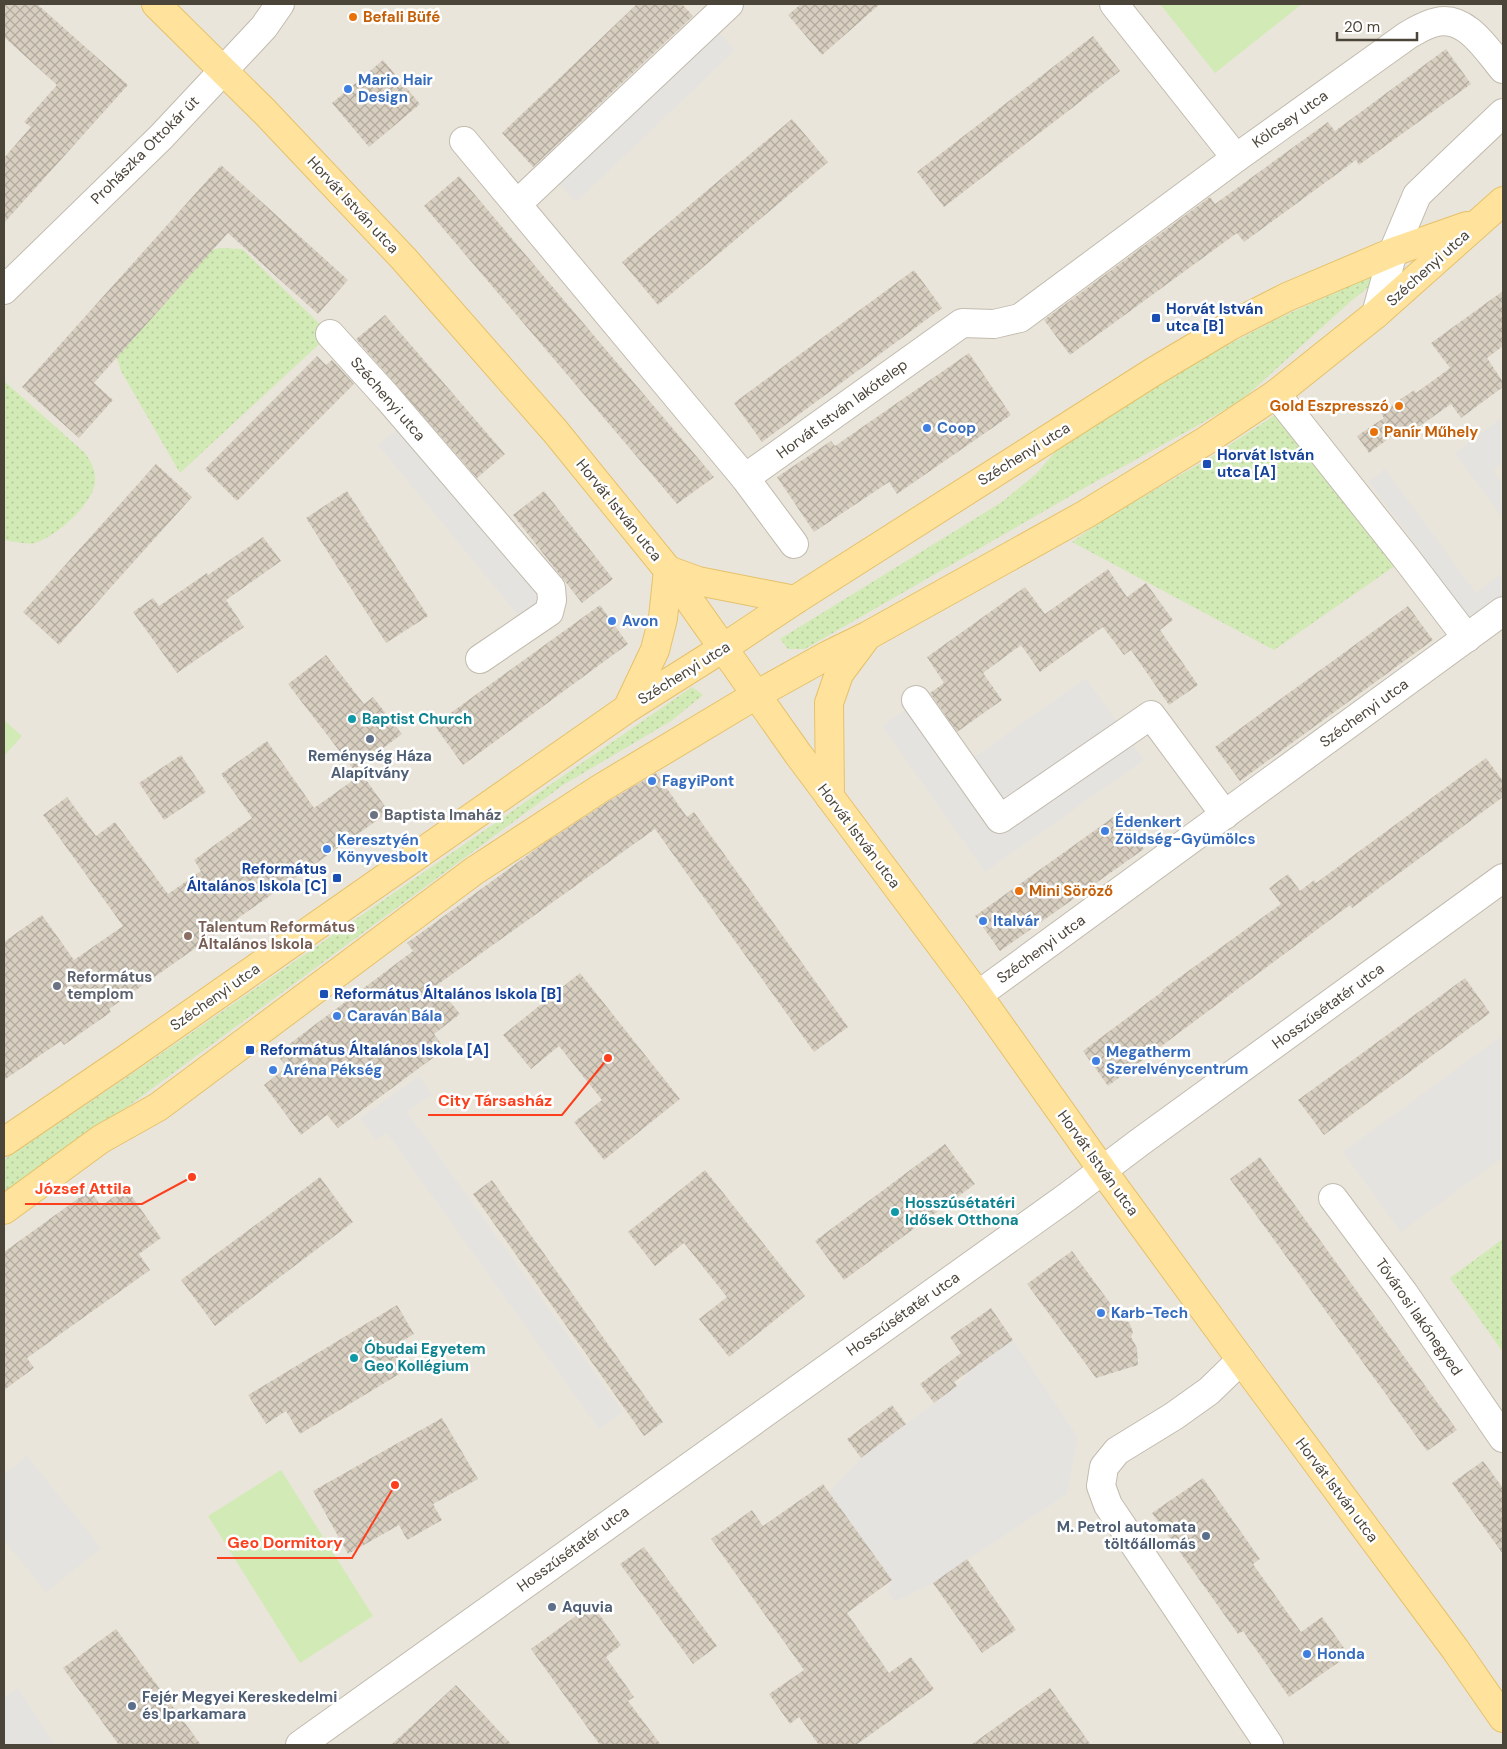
<svg xmlns="http://www.w3.org/2000/svg" width="1507" height="1749" font-family="'DM Sans',sans-serif">
  <style>
    .residential { fill: #eae5da }
    .grass { fill: url(#grass-dots) }
    .garden { fill: #d2eab5 }
    .parking { fill: #e5e3e0 }
    .building { fill: url(#building-cross-hatch) }
    .lines { fill: none; stroke-linecap: round; stroke-linejoin: round }
    .minor-casing { stroke: #c2bbae; stroke-width: 30 }
    .major-casing { stroke: #e6c16a; stroke-width: 30 }
    .minor { stroke: #fff; stroke-width: 28 }
    .major { stroke: #ffe39c; stroke-width: 28 }
    .food-dot { fill: #e8710a; stroke: #fff; stroke-width: 2 }
    .shop-dot { fill: #3f7fe0; stroke: #fff; stroke-width: 2 }
    .transit-dot { fill: #1a4fb4; stroke: #fff; stroke-width: 2 }
    .culture-dot { fill: #0f9aa8; stroke: #fff; stroke-width: 2 }
    .service-dot { fill: #5c6f8a; stroke: #fff; stroke-width: 2 }
    .worship-dot { fill: #6b7280; stroke: #fff; stroke-width: 2 }
    .education-dot { fill: #8d6e63; stroke: #fff; stroke-width: 2 }
    .labels { text-anchor: middle; stroke-width: 5; stroke-linejoin: round; paint-order: stroke }
    .food-label { font-size: 15px; font-weight: bold; fill: #c56008; stroke: #fff; text-anchor: start }
    .shop-label { font-size: 15px; font-weight: bold; fill: #366cbe; stroke: #fff; text-anchor: start }
    .street-label { font-size: 15px; fill: #4b4439; stroke: #fff }
    .transit-label { font-size: 15px; font-weight: bold; fill: #164399; stroke: #fff; text-anchor: start }
    .culture-label { font-size: 15px; font-weight: bold; fill: #0d838f; stroke: #fff; text-anchor: start }
    .service-label { font-size: 15px; font-weight: bold; fill: #4e5e75; stroke: #fff; text-anchor: start }
    .worship-label { font-size: 15px; font-weight: bold; fill: #5b616d; stroke: #fff; text-anchor: start }
    .education-label { font-size: 15px; font-weight: bold; fill: #785e54; stroke: #fff; text-anchor: start }
    .leader { fill: none; stroke: #fc3f1d; stroke-width: 2 }
    .callout-dot { fill: #fc3f1d; stroke: #fff; stroke-width: 2 }
    .callout-label { font-size: 16px; text-anchor: middle; font-weight: bold; fill: #fc3f1d; stroke: #fff; stroke-width: 5; stroke-linejoin: round; paint-order: stroke }
  </style>
  <defs>
    <pattern id="grass-dots" width="8" height="8" patternUnits="userSpaceOnUse" patternTransform="scale(1.25)"><rect width="8" height="8" fill="#d2eab5"/><path d="M2 2h.1M6 6h.1" fill="none" stroke="#b6ca9c" stroke-width="1.8" stroke-linecap="round"/></pattern>
    <pattern id="building-cross-hatch" width="8" height="8" patternUnits="userSpaceOnUse" patternTransform="scale(1.25)"><rect width="8" height="8" fill="#d8cfc1"/><path d="M0 0l8 8M0 8l8-8" fill="none" stroke="#b1aa9e"/></pattern>
  </defs>
  <rect width="100%" height="100%" fill="#f6f3ec"/>
  <!-- residential -->
  <rect class="residential" x="4" y="4" width="1499" height="1741"/>
  <!-- grass -->
  <g class="grass">
    <path d="M220,248L242,249L330,334L180,473L121,371L117,358L123,343L205,252Z"/>
    <path d="M1373,275L1375,282L1351,301L1243,399L1195,427L1086,487L805,649H788L780,639L1002,502L1037,473L1059,447L1203,358L1277,319Z"/>
    <path d="M4,381L85,453C91,462 96,470 95,481C94,504 55,537 35,543C26,545 13,541 4,540Z"/>
    <path d="M1287,407L1406,558L1274,650L1072,542L1103,520L1213,456Z"/>
    <path d="M692,687L703,695L671,721L563,785L4,1198V1160L133,1073Z"/>
    <path d="M1503,1239V1352L1450,1278Z"/>
  </g>
  <!-- garden -->
  <g class="garden">
    <path d="M1160,4H1302L1215,73Z"/>
    <path d="M4,720L22,736L4,756Z"/>
    <path d="M281,1470L373,1616L300,1663L208,1516Z"/>
  </g>
  <!-- parking -->
  <g class="parking">
    <path d="M708,22L735,50L576,202L549,173Z"/>
    <path d="M415,414L568,600L531,631L378,445Z"/>
    <path d="M1503,417V463L1493,471L1503,485V519L1455,453Z"/>
    <path d="M1385,469L1476,593L1503,573V598L1472,622L1369,482Z"/>
    <path d="M1086,678L1144,760L985,872L882,726L925,696L970,760Z"/>
    <path d="M1503,1035V1157L1401,1232L1343,1152Z"/>
    <path d="M419,1076L432,1094L407,1112L623,1412L599,1429L387,1133L376,1140L360,1118Z"/>
    <path d="M1013,1340L1078,1437L1067,1494L933,1583L895,1602L888,1592L892,1580L829,1492L861,1458L957,1386L972,1369Z"/>
    <path d="M27,1456L101,1548L46,1592L4,1540V1475Z"/>
    <path d="M18,1688L55,1745H4V1699Z"/>
  </g>
  <!-- building -->
  <g class="building">
    <path d="M4,4H37L128,85L4,223V158L31,127L24,122L57,85L4,37Z"/>
    <path d="M637,4H682L693,16L533,167L502,133Z"/>
    <path d="M801,4H880L822,55L788,15Z"/>
    <path d="M1093,36L1120,71L944,207L917,172Z"/>
    <path d="M1446,49L1471,84L1359,165L1356,160L1244,242L1237,233L1070,355L1044,320L1210,197L1215,204L1328,122L1335,131Z"/>
    <path d="M383,60L420,104L369,147L332,103Z"/>
    <path d="M792,119L828,162L658,305L622,262Z"/>
    <path d="M221,165L348,280L318,314L228,233L94,383L113,400L79,438L22,387Z"/>
    <path d="M459,176L579,318L714,477L677,504L424,206Z"/>
    <path d="M914,270L942,308L762,442L734,403Z"/>
    <path d="M1503,291V346L1487,358L1503,382V387L1461,418L1451,404L1400,440L1395,434L1369,453L1357,436L1384,418L1381,413L1414,390L1416,393L1450,368L1431,343Z"/>
    <path d="M385,315L505,454L477,478L356,339Z"/>
    <path d="M969,353L1011,415L897,494L889,482L814,532L777,477L831,441L835,446Z"/>
    <path d="M317,356L326,365L332,360L354,384L237,501L205,469Z"/>
    <path d="M156,464L192,497L59,645L23,612Z"/>
    <path d="M347,491L428,616L386,643L306,518Z"/>
    <path d="M544,491L613,579L582,603L513,515Z"/>
    <path d="M263,537L281,561L226,600L244,627L177,673L133,612L153,598L159,606L207,573L208,575Z"/>
    <path d="M1108,569L1127,597L1146,583L1173,620L1160,630L1198,685L1169,705L1131,650L1124,655L1103,627L1040,672L1021,645L983,673L1002,700L957,732L930,693L944,683L927,657L1025,587L1045,614Z"/>
    <path d="M600,605L628,644L463,765L434,725Z"/>
    <path d="M1408,606L1433,640L1240,781L1215,747Z"/>
    <path d="M326,655L364,704L373,697L402,734L354,770L288,684Z"/>
    <path d="M267,741L314,808L362,774L389,812L109,1009L111,1012L64,1045L61,1041L4,1080V942L42,915L74,960L123,926L43,815L67,797L96,836L115,822L168,894L201,871L194,860L252,818L221,774Z"/>
    <path d="M181,755L206,792L164,820L139,783Z"/>
    <path d="M1486,758L1503,781V797L1352,908L1350,905L1108,1086L1083,1051L1163,991L1162,990L1281,904L1269,888L1288,874L1300,891L1314,880L1316,883Z"/>
    <path d="M656,773L687,817L694,812L848,1027L814,1052L655,829L437,985L460,1014L434,1034L445,1049L338,1128L327,1115L301,1135L264,1085L287,1067L276,1054L413,951L407,943L543,844L609,801Z"/>
    <path d="M1119,813L1144,849L1000,951L975,916Z"/>
    <path d="M580,973L680,1099L604,1160L574,1122L602,1100L559,1046L531,1069L503,1035Z"/>
    <path d="M1465,978L1490,1013L1324,1135L1298,1100Z"/>
    <path d="M945,1144L975,1184L844,1280L815,1241Z"/>
    <path d="M1260,1157L1457,1430L1427,1451L1230,1179Z"/>
    <path d="M705,1170L805,1296L729,1357L699,1319L727,1297L684,1243L655,1266L628,1232Z"/>
    <path d="M320,1177L353,1222L215,1326L181,1280Z"/>
    <path d="M492,1180L663,1422L644,1436L473,1194Z"/>
    <path d="M126,1188L161,1238L139,1254L150,1270L27,1358L34,1368L4,1390V1252L90,1190L101,1206Z"/>
    <path d="M1072,1251L1123,1321L1129,1322L1133,1332L1131,1337L1137,1348L1138,1365L1096,1378L1027,1284Z"/>
    <path d="M397,1305L414,1334L392,1347L406,1370L300,1434L286,1411L266,1424L248,1395Z"/>
    <path d="M991,1308L1013,1340L954,1382L957,1386L934,1403L920,1384L961,1353L950,1337Z"/>
    <path d="M892,1405L906,1424L861,1458L847,1439Z"/>
    <path d="M442,1418L478,1479L433,1504L442,1520L407,1540L399,1525L348,1554L313,1491Z"/>
    <path d="M1483,1461L1503,1488V1554L1452,1483Z"/>
    <path d="M1203,1478L1260,1559L1253,1564L1301,1632L1322,1617L1349,1655L1289,1697L1243,1631L1238,1634L1152,1513Z"/>
    <path d="M823,1484L892,1580L847,1613L889,1673L911,1657L934,1689L856,1745H819L799,1717L790,1724L769,1694L804,1670L711,1539L752,1510L763,1526Z"/>
    <path d="M644,1547L717,1646L693,1664L620,1564Z"/>
    <path d="M967,1559L1016,1630L982,1653L933,1583Z"/>
    <path d="M594,1607L621,1645L606,1657L634,1697L628,1701L661,1745H600L531,1649L576,1616L578,1619Z"/>
    <path d="M116,1629L201,1745H119L63,1668Z"/>
    <path d="M456,1685L512,1745H391Z"/>
    <path d="M1050,1688L1091,1745H971Z"/>
  </g>
  <g class="lines">
    <defs>
      <g id="minor">
        <path d="M1114,4L1236,158"/>
        <path d="M464,141L745,478L794,544"/>
        <path d="M517,204L729,4"/>
        <path d="M4,290L161,137L264,27L280,4"/>
        <path d="M1376,314L1393,252L1417,195L1445,168L1503,113"/>
        <path d="M330,334L388,398L551,588L552,600L549,612L480,659"/>
        <path d="M1276,394L1406,558L1467,638"/>
        <path d="M745,478L962,323L994,324L1020,318L1236,158L1408,35C1417,30 1426,24 1437,22C1466,15 1487,50 1503,69"/>
        <path d="M916,700L1000,819L1151,715L1225,815"/>
        <path d="M978,995L1503,611"/>
        <path d="M1333,1198L1403,1292L1503,1438"/>
        <path d="M1241,1360L1209,1391L1174,1416L1117,1451L1104,1467L1101,1486L1108,1505L1269,1745"/>
        <path d="M300,1745L1067,1197L1140,1142L1503,878"/>
      </g>
      <g id="major">
        <path d="M156,4L265,112L404,259L555,431L668,570L798,754L978,995L1103,1171L1241,1360L1455,1649L1503,1718"/>
        <path d="M668,570L698,581L795,600"/>
        <path d="M628,707L655,650L663,618L668,570"/>
        <path d="M830,797L829,703L839,674L865,639"/>
        <path d="M4,1142L126,1059L628,708L723,648L795,600L1153,372L1230,326L1287,297L1393,252L1467,226"/>
        <path d="M4,1210L101,1139L158,1107L474,871L601,788L756,695L828,655L867,636L1086,514L1207,440L1276,394L1376,314L1503,201"/>
      </g>
    </defs>
    <!-- minor casing -->
    <use href="#minor" class="minor-casing"/>
    <!-- major casing -->
    <use href="#major" class="major-casing"/>
    <!-- minor -->
    <use href="#minor" class="minor"/>
    <!-- major -->
    <use href="#major" class="major"/>
  </g>
  <!-- markers -->
  <g class="food-dot">
    <circle cx="353" cy="17" r="5"/>
    <circle cx="1399" cy="406" r="5"/>
    <circle cx="1374" cy="432" r="5"/>
    <circle cx="1019" cy="891" r="5"/>
  </g>
  <g class="shop-dot">
    <circle cx="348" cy="89" r="5"/>
    <circle cx="927" cy="428" r="5"/>
    <circle cx="612" cy="621" r="5"/>
    <circle cx="652" cy="781" r="5"/>
    <circle cx="1105" cy="831" r="5"/>
    <circle cx="327" cy="849" r="5"/>
    <circle cx="983" cy="921" r="5"/>
    <circle cx="337" cy="1016" r="5"/>
    <circle cx="1096" cy="1061" r="5"/>
    <circle cx="273" cy="1070" r="5"/>
    <circle cx="1101" cy="1313" r="5"/>
    <circle cx="1307" cy="1654" r="5"/>
  </g>
  <g class="transit-dot">
    <rect x="1151" y="313" width="10" height="10" rx="2.5"/>
    <rect x="1202" y="459" width="10" height="10" rx="2.5"/>
    <rect x="332" y="873" width="10" height="10" rx="2.5"/>
    <rect x="319" y="989" width="10" height="10" rx="2.5"/>
    <rect x="245" y="1045" width="10" height="10" rx="2.5"/>
  </g>
  <g class="culture-dot">
    <circle cx="352" cy="719" r="5"/>
    <circle cx="895" cy="1212" r="5"/>
    <circle cx="354" cy="1358" r="5"/>
  </g>
  <g class="service-dot">
    <circle cx="370" cy="739" r="5"/>
    <circle cx="1206" cy="1536" r="5"/>
    <circle cx="552" cy="1607" r="5"/>
    <circle cx="132" cy="1706" r="5"/>
  </g>
  <g class="worship-dot">
    <circle cx="374" cy="815" r="5"/>
    <circle cx="57" cy="986" r="5"/>
  </g>
  <circle class="education-dot" cx="188" cy="936" r="5"/>
  <g class="labels">
    <!-- food labels -->
    <g class="food-label">
      <text x="363" y="22">Befali Büfé</text>
      <text x="1389" y="411" text-anchor="end">Gold Eszpresszó</text>
      <text x="1384" y="437">Panír Műhely</text>
      <text x="1029" y="896">Mini Söröző</text>
    </g>
    <!-- shop labels -->
    <g class="shop-label">
      <text x="358" y="85">Mario Hair<tspan x="358" dy="17">Design</tspan></text>
      <text x="937" y="433">Coop</text>
      <text x="622" y="626">Avon</text>
      <text x="662" y="786">FagyiPont</text>
      <text x="1115" y="827">Édenkert<tspan x="1115" dy="17">Zöldség-Gyümölcs</tspan></text>
      <text x="337" y="845">Keresztyén<tspan x="337" dy="17">Könyvesbolt</tspan></text>
      <text x="993" y="926">Italvár</text>
      <text x="347" y="1021">Caraván Bála</text>
      <text x="1106" y="1057">Megatherm<tspan x="1106" dy="17">Szerelvénycentrum</tspan></text>
      <text x="283" y="1075">Aréna Pékség</text>
      <text x="1111" y="1318">Karb-Tech</text>
      <text x="1317" y="1659">Honda</text>
    </g>
    <!-- street labels -->
    <g class="street-label">
      <text transform="translate(1290 119) rotate(-35)" y="5">Kölcsey utca</text>
      <text transform="translate(145 150) rotate(-45)" y="5">Prohászka Ottokár út</text>
      <text transform="translate(353 205) rotate(47)" y="5">Horvát István utca</text>
      <text transform="translate(1428 268) rotate(-42)" y="5">Széchenyi utca</text>
      <text transform="translate(388 399) rotate(49)" y="5">Széchenyi utca</text>
      <text transform="translate(842 409) rotate(-36)" y="5">Horvát István lakótelep</text>
      <text transform="translate(1024 454) rotate(-32)" y="5">Széchenyi utca</text>
      <text transform="translate(619 510) rotate(51)" y="5">Horvát István utca</text>
      <text transform="translate(684 673) rotate(-32)" y="5">Széchenyi utca</text>
      <text transform="translate(1364 713) rotate(-36)" y="5">Széchenyi utca</text>
      <text transform="translate(859 836) rotate(53)" y="5">Horvát István utca</text>
      <text transform="translate(1041 949) rotate(-36)" y="5">Széchenyi utca</text>
      <text transform="translate(215 997) rotate(-35)" y="5">Széchenyi utca</text>
      <text transform="translate(1328 1006) rotate(-36)" y="5">Hosszúsétatér utca</text>
      <text transform="translate(1098 1163) rotate(54)" y="5">Horvát István utca</text>
      <text transform="translate(903 1314) rotate(-35)" y="5">Hosszúsétatér utca</text>
      <text transform="translate(1419 1317) rotate(55)" y="5">Tóvárosi lakónegyed</text>
      <text transform="translate(1337 1490) rotate(53)" y="5">Horvát István utca</text>
      <text transform="translate(573 1549) rotate(-36)" y="5">Hosszúsétatér utca</text>
    </g>
    <!-- transit labels -->
    <g class="transit-label">
      <text x="1166" y="314">Horvát István<tspan x="1166" dy="17">utca [B]</tspan></text>
      <text x="1217" y="460">Horvát István<tspan x="1217" dy="17">utca [A]</tspan></text>
      <text x="327" y="874" text-anchor="end">Református<tspan x="327" dy="17">Általános Iskola [C]</tspan></text>
      <text x="334" y="999">Református Általános Iskola [B]</text>
      <text x="260" y="1055">Református Általános Iskola [A]</text>
    </g>
    <!-- culture labels -->
    <g class="culture-label">
      <text x="362" y="724">Baptist Church</text>
      <text x="905" y="1208">Hosszúsétatéri<tspan x="905" dy="17">Idősek Otthona</tspan></text>
      <text x="364" y="1354">Óbudai Egyetem<tspan x="364" dy="17">Geo Kollégium</tspan></text>
    </g>
    <!-- service labels -->
    <g class="service-label">
      <text x="370" y="761" text-anchor="middle">Reménység Háza<tspan x="370" dy="17">Alapítvány</tspan></text>
      <text x="1196" y="1532" text-anchor="end">M. Petrol automata<tspan x="1196" dy="17">töltőállomás</tspan></text>
      <text x="562" y="1612">Aquvia</text>
      <text x="142" y="1702">Fejér Megyei Kereskedelmi<tspan x="142" dy="17">és Iparkamara</tspan></text>
    </g>
    <!-- worship labels -->
    <g class="worship-label">
      <text x="384" y="820">Baptista Imaház</text>
      <text x="67" y="982">Református<tspan x="67" dy="17">templom</tspan></text>
    </g>
    <!-- education labels -->
    <g class="education-label">
      <text x="198" y="932">Talentum Református<tspan x="198" dy="17">Általános Iskola</tspan></text>
    </g>
  </g>
  <!-- callouts -->
  <path class="leader" d="M608 1058L562 1115H428M192 1177L142 1204H25M395 1485L352 1558H217"/>
  <g class="callout-dot">
    <circle cx="608" cy="1058" r="5"/>
    <circle cx="192" cy="1177" r="5"/>
    <circle cx="395" cy="1485" r="5"/>
  </g>
  <g class="callout-label">
    <text x="495" y="1106">City Társasház</text>
    <text x="83" y="1194">József Attila</text>
    <text x="285" y="1548">Geo Dormitory</text>
  </g>
  <!-- border -->
  <rect width="1507" height="1749" fill="none" stroke="#4b4439" stroke-width="10"/>
  <!-- scale -->
  <path d="M1337 32v8h80v-8" fill="none" stroke="#4b4439" stroke-width="2.5"/>
  <text x="1344" y="32" font-size="15" fill="#4b4439" stroke="#ffffff" stroke-width="4" paint-order="stroke">20 m</text>
</svg>
